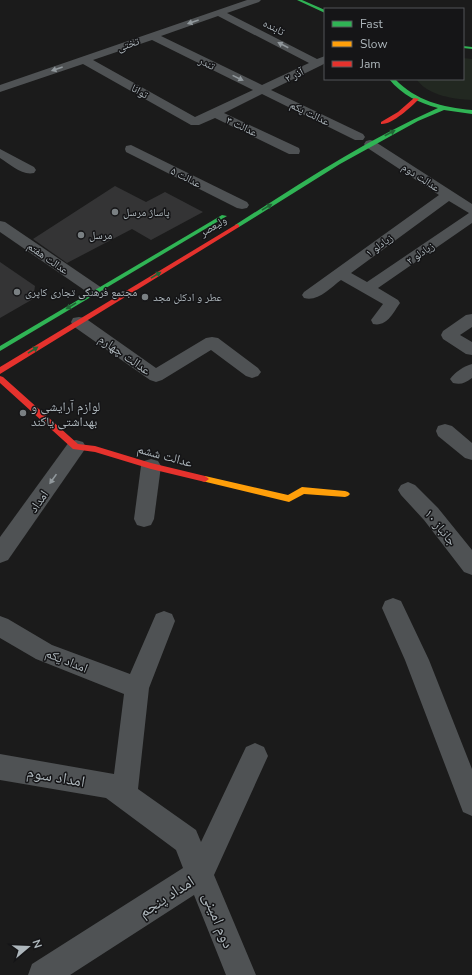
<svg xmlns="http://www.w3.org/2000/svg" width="472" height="975" font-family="'Nunito Sans','Noto Naskh Arabic',sans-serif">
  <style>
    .green { fill: #222821 }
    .building { fill: #343435 }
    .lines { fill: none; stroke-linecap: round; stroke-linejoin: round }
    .street { fill: #4f5254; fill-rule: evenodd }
    .fast { fill: #30b455; fill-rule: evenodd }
    .slow { fill: #ff9f0a; fill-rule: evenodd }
    .jam { fill: #e5322d; fill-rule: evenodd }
    .oneway { fill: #91989c }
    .oneway2 { fill: #226436 }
    .poi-dot { fill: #7a8083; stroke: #151517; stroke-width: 1.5 }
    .labels { text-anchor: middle; stroke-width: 3; stroke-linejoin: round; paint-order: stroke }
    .far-street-label { font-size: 11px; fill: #adb6bb; stroke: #151517 }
    .far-poi-label { font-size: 11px; fill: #adb6bb; stroke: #151517; text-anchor: start }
    .street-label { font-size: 13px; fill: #adb6bb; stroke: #151517 }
    .poi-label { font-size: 13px; fill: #adb6bb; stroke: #151517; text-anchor: start }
    .near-street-label { font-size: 16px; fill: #adb6bb; stroke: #151517 }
  </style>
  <rect width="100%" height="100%" fill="#1b1b1b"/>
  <!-- green -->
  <path class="green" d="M463,58L472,59V100C454,99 429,96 417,80L463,79Z"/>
  <!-- building -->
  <g class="building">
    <path d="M115,186L146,202L165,192L203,212L151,240L132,229L67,263L33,239Z"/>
    <path d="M0,262L35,286L33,299L0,318Z"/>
  </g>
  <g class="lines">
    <!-- street -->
    <g class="street">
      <path d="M247,0H261L259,2L227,13L317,59L325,56V63L322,65L271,90L363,134L365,137L363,140H355L262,94L224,113L299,148L300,151L299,154H289L215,118L199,125H191L83,64L0,92V85ZM218,16L309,63L262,85L161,36ZM152,40L253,90L195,117L93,60Z"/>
      <path d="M370,140L374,141L472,204V223L378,288L398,300L400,303C393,313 387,327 373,324L371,320L383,304L341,280C330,288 318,302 304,298L302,295L304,292L439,195L366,147L364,144L366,141ZM449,201L469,213L367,282L351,273Z"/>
      <path d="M131,145L247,202L249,205L247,208L242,209L237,208L126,152L125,149L126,146Z"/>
      <path d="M0,149L34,167L36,170L34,173C22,176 10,164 0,158Z"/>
      <path d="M0,221L5,222L102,288L104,291L102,294L96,296L90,294L0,232Z"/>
      <path d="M472,314V327L460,335L472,342V355L466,354L443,339L441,335L443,331L466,315Z"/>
      <path d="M79,317L85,318L156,368L206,338L212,337L218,338L258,368L261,372L258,376L252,378L246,376L211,350L162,380L156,382L150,380L73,326L71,322L73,318Z"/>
      <path d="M472,364V378C465,383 461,385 453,383L450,379C455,372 464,366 472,364Z"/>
      <path d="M445,424L452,426L472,443V460L465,458L438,436L436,431L438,426Z"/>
      <path d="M76,440L83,442L86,447L83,452L8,560L0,563V537L69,442Z"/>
      <path d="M151,459L158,461L161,466L154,519L151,525L144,527L137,525L134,519L141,466L144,461Z"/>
      <path d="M408,482L415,485L438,508L472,550V575L464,572L424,520L401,495L398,490L401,485Z"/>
      <path d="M393,598L401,601L429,660L472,769V816L463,812L405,660L382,608L385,601Z"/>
      <path d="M164,611L172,614L175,621L149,688L138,789L196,830L201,842L246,747L255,743L264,747L268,756L214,875L256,975H226L194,895L70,975H28L32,964L183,868L176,850L106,798L0,780V754L114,774L124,694L36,659L0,638V616L8,619L52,645L130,674L156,614Z"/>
    </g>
    <!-- fast -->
    <g class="fast">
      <path d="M297,0H302L325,10V13Z"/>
      <path d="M463,46L472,47V49L463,48Z"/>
      <path d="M389,79H395C416,101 442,107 472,110V114L444,110L418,121L340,164L239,227H235V225C301,183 366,140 438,108C419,103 402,95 389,79Z"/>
      <path d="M222,215L227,216L0,351V346Z"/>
    </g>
    <!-- slow -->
    <path class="slow" d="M205,476L288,495L302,487L345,491L348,492L350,494L348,496L345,497L304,494L289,502L202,481L201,479L202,477Z"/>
    <!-- jam -->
    <g class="jam">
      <path d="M414,98L419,99C411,107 392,125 381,124V122L398,112Z"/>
      <path d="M237,224L239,225V227L0,374V367Z"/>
      <path d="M0,376L3,377L78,444L95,446L151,463L205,476L209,479L205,482L151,469L95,452L73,449L0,383Z"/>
    </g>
  </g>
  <!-- one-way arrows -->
  <defs><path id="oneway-solid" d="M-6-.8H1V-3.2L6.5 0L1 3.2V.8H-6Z"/></defs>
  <g class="oneway">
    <use href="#oneway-solid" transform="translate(193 22) rotate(161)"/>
    <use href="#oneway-solid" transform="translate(283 45) rotate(-153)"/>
    <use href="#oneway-solid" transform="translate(57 69) rotate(161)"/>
    <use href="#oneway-solid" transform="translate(238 78) rotate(26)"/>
    <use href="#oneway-solid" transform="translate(53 479) rotate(125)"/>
  </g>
  <g class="oneway2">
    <use href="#oneway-solid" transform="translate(390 133) rotate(-28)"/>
    <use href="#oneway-solid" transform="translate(267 207) rotate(-31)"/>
    <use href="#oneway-solid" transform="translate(156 275) rotate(-31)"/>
    <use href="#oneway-solid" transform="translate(71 306) rotate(149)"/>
    <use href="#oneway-solid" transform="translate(33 350) rotate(-32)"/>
  </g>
  <!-- markers -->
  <g class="poi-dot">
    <circle cx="115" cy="212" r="4"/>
    <circle cx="81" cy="235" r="4"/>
    <circle cx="17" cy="292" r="4"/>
    <circle cx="145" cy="297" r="4"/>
    <circle cx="23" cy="413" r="4"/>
  </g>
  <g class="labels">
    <!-- far-street labels -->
    <g class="far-street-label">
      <text transform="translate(274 27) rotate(27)" y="4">تابنده</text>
      <text transform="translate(128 44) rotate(-19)" y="4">تختی</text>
      <text transform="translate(207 63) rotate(26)" y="4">تندر</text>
      <text transform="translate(294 75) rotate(-26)" y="4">۲ آذر</text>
      <text transform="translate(140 91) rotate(29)" y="4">توانا</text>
      <text transform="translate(310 113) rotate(26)" y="4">عدالت یکم</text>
      <text transform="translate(242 126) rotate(25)" y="4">عدالت ۳</text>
      <text transform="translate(186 177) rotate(27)" y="4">عدالت ۵</text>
      <text transform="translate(421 177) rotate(33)" y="4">عدالت دوم</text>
      <text transform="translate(213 226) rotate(-31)" y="4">ولیعصر</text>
      <text transform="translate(379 245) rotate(-36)" y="4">زیادلو ۱</text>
      <text transform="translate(420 253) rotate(-34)" y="4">زیادلو ۲</text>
      <text transform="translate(48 258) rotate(35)" y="4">عدالت هفتم</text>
    </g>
    <!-- far-poi labels -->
    <g class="far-poi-label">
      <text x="123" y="216">پاساژ مرسل</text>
      <text x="89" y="239">مرسل</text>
      <text x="25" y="296">مجتمع فرهنگی تجاری کاپری</text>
      <text x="153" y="301">عطر و ادکلن مجد</text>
    </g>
    <!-- street labels -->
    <g class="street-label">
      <text transform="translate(125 354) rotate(35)" y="5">عدالت چهارم</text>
      <text transform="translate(165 455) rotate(15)" y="5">عدالت ششم</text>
      <text transform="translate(38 501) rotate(-55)" y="5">امداد</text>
      <text transform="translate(441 527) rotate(51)" y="5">۱۰ جانباز</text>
      <text transform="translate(67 660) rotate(22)" y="5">امداد یکم</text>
    </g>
    <!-- poi labels -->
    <g class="poi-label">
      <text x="31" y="411">لوازم آرایشی و<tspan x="31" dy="15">بهداشتی یاکند</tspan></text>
    </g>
    <!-- near-street labels -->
    <g class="near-street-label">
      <text transform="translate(56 776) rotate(10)" y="6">امداد سوم</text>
      <text transform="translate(166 896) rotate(-33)" y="6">امداد پنجم</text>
      <text transform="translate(219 920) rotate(68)" y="6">دوم امینی</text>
    </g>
  </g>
  <!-- legend -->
  <rect x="324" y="8" width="140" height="72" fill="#151517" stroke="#525559"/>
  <rect x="332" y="21" width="20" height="6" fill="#30b455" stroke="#525559"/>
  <text x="360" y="28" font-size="12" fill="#adb6bb">Fast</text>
  <rect x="332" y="41" width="20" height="6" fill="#ff9f0a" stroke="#525559"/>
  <text x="360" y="48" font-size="12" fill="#adb6bb">Slow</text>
  <rect x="332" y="61" width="20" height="6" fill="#e5322d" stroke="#525559"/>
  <text x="360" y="68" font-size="12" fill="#adb6bb">Jam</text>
  <!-- north arrow -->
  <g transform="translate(28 947) rotate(71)" stroke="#151517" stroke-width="3" paint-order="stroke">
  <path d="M0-3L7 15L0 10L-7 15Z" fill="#adb6bb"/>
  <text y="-6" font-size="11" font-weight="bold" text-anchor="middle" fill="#adb6bb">N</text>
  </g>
</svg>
